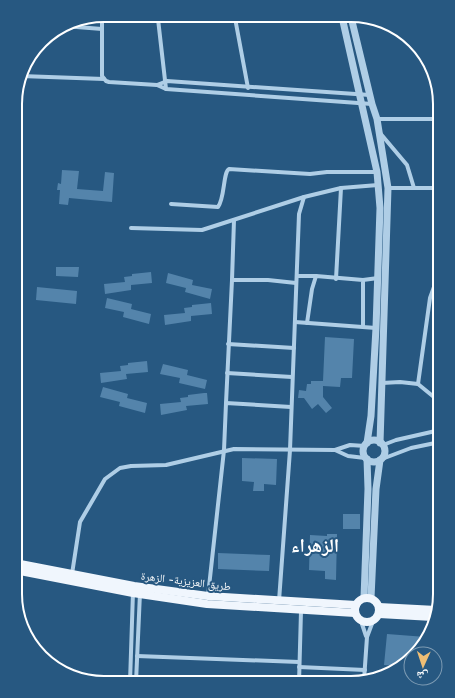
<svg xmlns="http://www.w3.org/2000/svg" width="455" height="698" font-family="'Work Sans','Noto Naskh Arabic',sans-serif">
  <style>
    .building { fill: #5484ab }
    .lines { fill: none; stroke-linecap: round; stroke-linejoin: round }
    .minor { stroke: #afcee6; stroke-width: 4 }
    .tertiary { stroke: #afcee6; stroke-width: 7 }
    .primary { stroke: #f0f6fd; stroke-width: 8 }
    .labels { text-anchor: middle; stroke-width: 4; stroke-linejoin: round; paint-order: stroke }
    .street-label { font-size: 11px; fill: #fff; stroke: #275881 }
    .town-label { font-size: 19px; font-weight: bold; fill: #fff; stroke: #275881 }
    .rim { fill: none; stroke: #fff; stroke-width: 2 }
  </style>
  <rect width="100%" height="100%" fill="#275881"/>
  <!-- building -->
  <g class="building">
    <path d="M62,170L79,171L77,189L103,191L105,172L114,173L112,202L69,198L68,205L59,204L60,190H57L58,183L61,184Z"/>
    <path d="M56,267H79L78,277L56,276Z"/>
    <path d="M151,272L152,283L131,285V290L105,294L104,284L125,282L124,277L132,276V274Z"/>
    <path d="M168,273L193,280L192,285L212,289L210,299L185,292L186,288L166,283Z"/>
    <path d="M37,287L77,291L76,304L36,300Z"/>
    <path d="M107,298L132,304L131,309L151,314L149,324L123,317L124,312L105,308Z"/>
    <path d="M211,303L212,314L191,316V321L165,325L164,315L185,313L184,308L192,307V305Z"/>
    <path d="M325,337L354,339L352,378H341L340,387L323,386V397L332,408L326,413L318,404L312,409L304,398H298L299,390L306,391L307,384H311V381H323Z"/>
    <path d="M147,361L148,372L126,374L127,379L101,383L100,373L121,371L120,366L128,365V363Z"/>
    <path d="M163,364L188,370L187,375L207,380L205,389L179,383L180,378L160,374Z"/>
    <path d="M103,387L128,394L127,398L147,403L145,413L119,406L120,402L100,397Z"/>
    <path d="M204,393H207L208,404L186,406L187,410L161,415L160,404L181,402L180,398L188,397V395Z"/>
    <path d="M242,458L277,459L276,485L264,484V491H253L254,482L242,481Z"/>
    <rect x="343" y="514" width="17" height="15"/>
    <path d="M327,534H337L336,580L325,579V571L309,570L310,535L327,536Z"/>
    <path d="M218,553L270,555L269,571L218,569Z"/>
    <path d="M387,634L426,637L422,648L411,654V656L398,666L384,665Z"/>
  </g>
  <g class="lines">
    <!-- minor -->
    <g class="minor">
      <path d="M235,18L248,88"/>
      <path d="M158,19L166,89"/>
      <path d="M102,20V76L106,81L109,82L157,85L167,81L370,95"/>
      <path d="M64,26L102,29"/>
      <path d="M21,76L104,79"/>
      <path d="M157,85L166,89L372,104"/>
      <path d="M377,119H440"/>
      <path d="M380,133L407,165L414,188"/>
      <path d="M388,188H440"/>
      <path d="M171,204L218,207C225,198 223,172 229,169L310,174L327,172H377"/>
      <path d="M234,220L232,280H268L296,283"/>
      <path d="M131,228L202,230L304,197L341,188L378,185"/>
      <path d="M297,276H316"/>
      <path d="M336,279L341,188"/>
      <path d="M363,280L378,278"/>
      <path d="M295,322L376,328"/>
      <path d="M307,323L312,289L316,276L363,280V326"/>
      <path d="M228,344L294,348"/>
      <path d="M227,373L292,377"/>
      <path d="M382,383L400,382L418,384L440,402"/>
      <path d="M418,384L430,298L434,287L440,283"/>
      <path d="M226,403L232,280"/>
      <path d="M383,445L396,440L440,430"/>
      <path d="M335,450L348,456L365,458"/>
      <path d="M382,459L411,448L440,442"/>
      <path d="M72,574L80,522L105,479L120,468L131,466L166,465L234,449L335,450L350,445L365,446"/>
      <path d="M208,596L224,450L226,403L291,407"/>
      <path d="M279,601L290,450L299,214L304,197"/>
      <path d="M361,621L366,636"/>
      <path d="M137,656L299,662"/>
      <path d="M299,667L365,670"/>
      <path d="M364,680L367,637L373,621"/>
      <path d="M130,682L133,592"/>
      <path d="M136,682L140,593"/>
      <path d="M299,683L301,611"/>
    </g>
    <!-- tertiary -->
    <g class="tertiary">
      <path d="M342,17L377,172L380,208L376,328L371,416L367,443"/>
      <path d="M351,17L372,104L377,119L388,188L380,443"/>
      <circle cx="374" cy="451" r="11"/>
      <path d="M364,598L368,489L367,459"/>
      <path d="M371,598L376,489L380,460"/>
    </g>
    <!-- primary -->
    <g class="primary">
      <path d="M15,563L134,586L208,596L356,605"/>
      <path d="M15,570L133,593L207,604L355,613"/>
      <circle cx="367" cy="610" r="12"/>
      <path d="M379,607L436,610"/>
      <path d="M379,614L433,617"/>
    </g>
  </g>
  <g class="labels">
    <!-- street labels -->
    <g class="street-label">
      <text transform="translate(186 581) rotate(7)" y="4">طريق العزيزية- الزهرة</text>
    </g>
    <!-- town labels -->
    <g class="town-label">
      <text x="315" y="552">الزهراء</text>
    </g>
  </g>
  <!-- crop -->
  <path d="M0 0H455V698H0ZM104 22H351A82 82 0 0 1 433 104V594A82 82 0 0 1 351 676H104A82 82 0 0 1 22 594V104A82 82 0 0 1 104 22Z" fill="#275881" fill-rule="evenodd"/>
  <path class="rim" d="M104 22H351A82 82 0 0 1 433 104V594A82 82 0 0 1 351 676H104A82 82 0 0 1 22 594V104A82 82 0 0 1 104 22Z"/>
  <!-- north arrow -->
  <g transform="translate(423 666) rotate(183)"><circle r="19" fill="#275881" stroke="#7d9bb3"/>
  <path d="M0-3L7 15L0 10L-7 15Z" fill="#eebe75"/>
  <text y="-6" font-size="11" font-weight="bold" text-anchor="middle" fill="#ffffff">ش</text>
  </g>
</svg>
